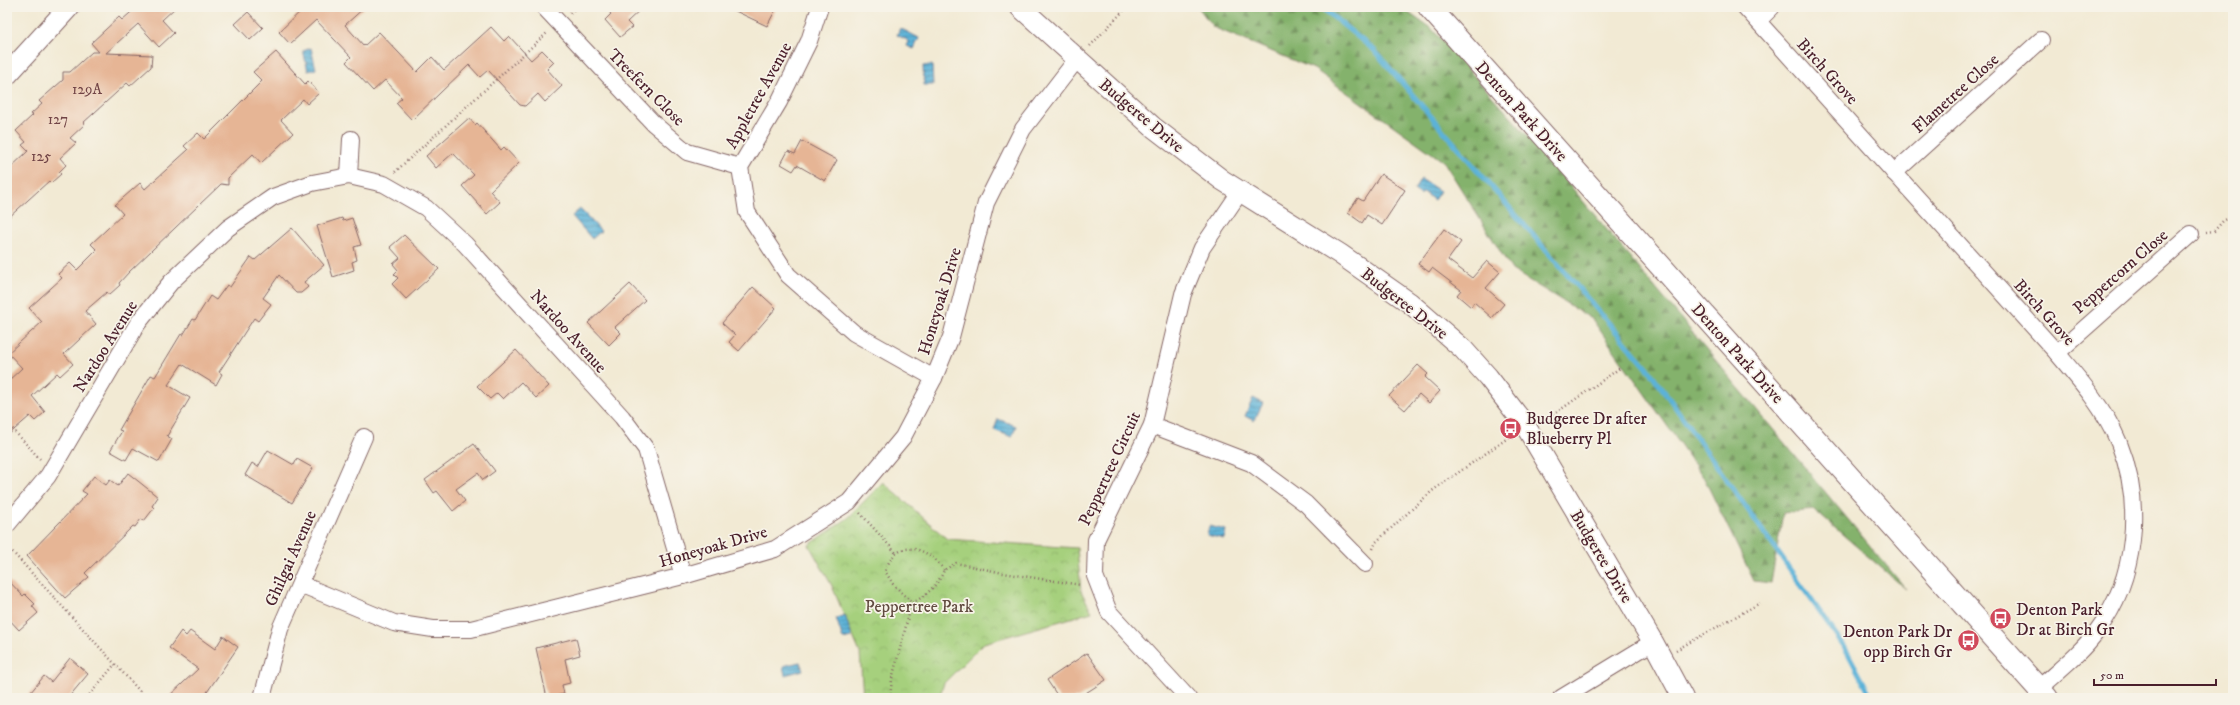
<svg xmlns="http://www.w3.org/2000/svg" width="2240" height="705" font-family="'IM FELL DW Pica',serif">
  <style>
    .forest { fill: url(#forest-firs); stroke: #67684c }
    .park { fill: url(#park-crowns); stroke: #787854 }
    .water { fill: url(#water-rules); stroke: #526882 }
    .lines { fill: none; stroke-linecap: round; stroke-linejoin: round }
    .stream { stroke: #5bb2d8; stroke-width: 5 }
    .building { fill: #e6b595 }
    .minor-casing { stroke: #856666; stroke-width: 18 }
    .tertiary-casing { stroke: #856666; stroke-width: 22 }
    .secondary-casing { stroke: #856666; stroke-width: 24 }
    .path { stroke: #856666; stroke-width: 2.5; stroke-dasharray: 1 3; stroke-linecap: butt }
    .minor { stroke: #fff; stroke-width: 16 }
    .tertiary { stroke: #fff; stroke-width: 20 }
    .secondary { stroke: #fff; stroke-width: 22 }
    .labels { text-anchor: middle; stroke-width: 3.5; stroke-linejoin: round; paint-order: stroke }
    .number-label { font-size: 15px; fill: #714446 }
    .street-label { font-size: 17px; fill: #4a1f2b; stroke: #f7f3e8 }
    .poi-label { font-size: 17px; fill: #4a1f2b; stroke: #f7f3e8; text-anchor: start }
    .park-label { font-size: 17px; fill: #614b40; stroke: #f7f3e8 }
  </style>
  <defs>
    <pattern id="forest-firs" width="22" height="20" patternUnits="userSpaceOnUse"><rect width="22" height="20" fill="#84b26c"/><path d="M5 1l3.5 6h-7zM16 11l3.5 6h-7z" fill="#6e9059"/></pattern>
    <pattern id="park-crowns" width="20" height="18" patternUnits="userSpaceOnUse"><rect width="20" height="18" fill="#a6d07d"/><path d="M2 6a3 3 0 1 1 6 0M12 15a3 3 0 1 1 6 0" fill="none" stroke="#90b26c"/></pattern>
    <pattern id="water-rules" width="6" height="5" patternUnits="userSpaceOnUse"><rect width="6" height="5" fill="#5bb2d8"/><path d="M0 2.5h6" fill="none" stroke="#4d90af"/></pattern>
  </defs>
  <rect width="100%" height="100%" fill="#f7f3e8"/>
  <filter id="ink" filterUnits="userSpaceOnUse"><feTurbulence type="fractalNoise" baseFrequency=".025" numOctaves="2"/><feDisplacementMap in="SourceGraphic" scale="8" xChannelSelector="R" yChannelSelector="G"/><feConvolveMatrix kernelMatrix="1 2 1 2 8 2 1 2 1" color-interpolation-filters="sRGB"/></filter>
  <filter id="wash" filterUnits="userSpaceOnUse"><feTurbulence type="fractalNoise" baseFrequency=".012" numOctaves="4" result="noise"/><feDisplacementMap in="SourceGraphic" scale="16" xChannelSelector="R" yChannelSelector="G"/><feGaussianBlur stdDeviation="0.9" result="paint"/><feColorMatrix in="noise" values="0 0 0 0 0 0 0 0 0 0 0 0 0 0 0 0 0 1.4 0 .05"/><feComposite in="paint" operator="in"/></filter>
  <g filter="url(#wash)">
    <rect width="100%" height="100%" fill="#f2ead4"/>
    <!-- forest -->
    <path class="forest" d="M1198,7H1400L1432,29L1543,153L1906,589L1814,510L1783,513L1771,583L1754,581L1704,478L1592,319L1512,270L1444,162L1314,69L1213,27Z"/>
    <!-- park -->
    <path class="park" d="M883,482L947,539L1077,548L1081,591L1092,612L984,643L944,683L939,698H863L860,653L832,586L809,545L848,518Z"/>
    <!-- water -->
    <g class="water">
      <path d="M900,28L919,38L914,49L907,46L909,41L897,35Z"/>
      <path d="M311,48L316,69L308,71L303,51Z"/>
      <path d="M932,65L933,85H924L923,66Z"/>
      <path d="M1421,179L1440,191L1434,200L1423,192L1421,195L1414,190Z"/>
      <path d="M580,209L601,231L592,239L572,216Z"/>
      <path d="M1253,398L1263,403L1254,421L1245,416Z"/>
      <path d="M998,419L1016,426L1012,437L994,430Z"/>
      <path d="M1209,526L1226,530L1224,539L1207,535Z"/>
      <path d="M845,615L852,637L843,639L836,618Z"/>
      <path d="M800,662L803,670L785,675L783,666Z"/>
    </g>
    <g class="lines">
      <!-- stream -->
      <path class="stream" d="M1321,7L1374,50L1649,370L1844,646L1872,698"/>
    </g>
    <g id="blocks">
      <!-- building -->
      <g class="building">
        <path d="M137,7H176L162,20L174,33L159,47L138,24L106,53L152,55L151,67L130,86L127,83L83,123L85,124L70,138L76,143L60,158L66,165L59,172L61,174L51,183L49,181L7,219V171L28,151L22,145L26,142L16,131L33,115L31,114L42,104L39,101L63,80V72H70L92,52H99L91,43L119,17L122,20Z"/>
        <path d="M305,7H365L345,25L364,46L379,32L417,72L432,57L444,70L491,27L504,41L509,36L531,60L542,50L554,62L547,69L562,86L545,102L538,94L525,106L520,105L488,70L480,77L469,65L412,120L396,103L402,98L385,80L373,91L346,62L351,57L316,20L290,44L279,32Z"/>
        <path d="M605,7H643L627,22L632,27L620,37L605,20L611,14Z"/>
        <path d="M727,7H777L767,26Z"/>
        <path d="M248,12L263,28L250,40L235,24Z"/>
        <path d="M276,52L305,84L308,81L319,93L307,104L303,99L281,120L293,133L261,163L253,154L228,178V185L221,184L129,272L119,283L120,285L109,295L107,292L85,311L96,324L64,354L73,364L60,376L57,373L32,396L45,412L35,421L30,416L7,436V382L22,368L8,353L42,322L29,308L62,278L58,274L70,263L77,270L97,250L91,244L123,214L115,205L140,183L145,189L188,150L184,146L198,133L204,139L262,81L253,72Z"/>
        <path d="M469,118L475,125L477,123L501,150L504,147L519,163L490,191L500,202L487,214L462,186L474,175L453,153L436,168L426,156Z"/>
        <path d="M802,141L837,160L825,181L797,165L793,171L781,164L788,151L795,154Z"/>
        <path d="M1381,174L1405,190L1382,225L1367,215L1362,223L1348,213L1358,198L1363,201Z"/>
        <path d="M342,218L343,221L352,218L361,245L354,247L357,260L352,262L354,270L333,277L317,226Z"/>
        <path d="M292,228L324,265L304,282L308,287L301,293H296L279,275L263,298L271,304L258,321L254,318L219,372L222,374L216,385L182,364L168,385L190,398L167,436L172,439L159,462L133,448L126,460L110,451L122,431L119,430L151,375L155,377L181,334L183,335L193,319L195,320L210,296L216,300L227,285L230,287L251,257L255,260Z"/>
        <path d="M1444,229L1461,242L1448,260L1472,278L1487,261L1500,272L1486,288L1504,304L1492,318L1474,302L1471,307L1457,295L1461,290L1432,268L1429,272L1418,264Z"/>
        <path d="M404,235L439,269L406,299L392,284L398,278L394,274L398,270L393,264L400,258L390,247Z"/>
        <path d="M630,284L645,300L615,327L621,333L609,345L588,323Z"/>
        <path d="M753,287L776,308L739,351L729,342L735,335L722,323Z"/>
        <path d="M516,350L549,386L536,398L521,382L503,399L497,393L490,399L477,386Z"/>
        <path d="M1418,365L1428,374L1425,377L1440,391L1429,403L1419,394L1405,410L1389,396Z"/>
        <path d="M474,444L495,471L483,480L478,473L456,489L465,501L453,511L437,491L434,493L425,480Z"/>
        <path d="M268,450L294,465L297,459L313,468L292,503L245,475L252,463L258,467Z"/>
        <path d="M128,473L158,497L152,506L154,508L144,521L141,519L135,527L133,526L85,573L89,577L65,598L27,556L87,494L82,491L94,476L106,485L110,480L118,486Z"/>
        <path d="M7,579L23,596L25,594L35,604L32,606L38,613L19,630L7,617Z"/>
        <path d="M181,631L186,636L190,631L215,649L223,636L238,647L203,698H167L198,669L169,648Z"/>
        <path d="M576,638L580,655L565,659L570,683L562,685L564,694L547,698L536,648Z"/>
        <path d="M1087,653L1106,680L1078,698H1059L1047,680Z"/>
        <path d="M70,658L88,674L68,698H26L44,676L51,682Z"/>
      </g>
    </g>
  </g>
  <g filter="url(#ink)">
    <use href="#blocks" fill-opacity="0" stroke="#856666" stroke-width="1"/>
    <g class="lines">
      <defs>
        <g id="minor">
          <path d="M544,7L654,124L687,152L740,167"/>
          <path d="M820,7L809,41L779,102L740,167L747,212L788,275L854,333L934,378"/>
          <path d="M1745,7L2057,353C2080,380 2105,409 2119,443C2143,503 2137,578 2097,631C2081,653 2059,670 2039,688"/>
          <path d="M1758,21L1772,7"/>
          <path d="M1894,173L2041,40"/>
          <path d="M349,176L351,139"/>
          <path d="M2057,353L2191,234"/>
          <path d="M1152,425L1251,463L1306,504L1365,564"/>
          <path d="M7,525L48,476L138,323L171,282L228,228L273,197L312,183L349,176L384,184L426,208L465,244L622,417L646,449L683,576"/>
          <path d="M300,584L394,623L433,629H471L683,576L775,549L849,502L903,437L934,378L951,337L986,203L1023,129L1077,59"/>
          <path d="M262,698L280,629L364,437"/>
          <path d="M1188,698L1109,612L1095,576L1096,540L1152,425L1183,294L1202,248L1240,192"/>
          <path d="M1561,698L1653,642"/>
        </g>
        <g id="tertiary">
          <path d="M1020,7L1153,127L1222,180L1340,254L1410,303L1463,349L1488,377L1525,425L1653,642L1683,698"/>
          <path d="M7,75L69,7"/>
        </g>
        <path id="secondary" d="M1429,7L2047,698"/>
      </defs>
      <!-- minor casing -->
      <use href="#minor" class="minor-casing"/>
      <!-- tertiary casing -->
      <use href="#tertiary" class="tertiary-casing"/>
      <!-- secondary casing -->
      <use href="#secondary" class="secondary-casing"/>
      <!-- path -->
      <g class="path">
        <path d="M570,13L577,7"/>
        <path d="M1090,46L1127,7"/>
        <path d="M395,172L548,32"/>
        <path d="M2206,232L2214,231L2223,221L2233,216"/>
        <path d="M1543,422L1620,368"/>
        <path d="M7,423L40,459"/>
        <path d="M860,513L896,553"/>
        <path d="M7,546L146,698"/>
        <path d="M1373,549L1376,542L1432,491L1512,435"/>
        <path d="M944,570C927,546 897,537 885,571L893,584L912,603C925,597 939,584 944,570L956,563L1003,573L1081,585"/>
        <path d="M1676,650L1760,603"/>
        <path d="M87,698L115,664"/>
        <path d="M890,698L892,679L912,603"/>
      </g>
      <!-- minor -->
      <use href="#minor" class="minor"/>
      <!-- tertiary -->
      <use href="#tertiary" class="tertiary"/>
      <!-- secondary -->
      <use href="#secondary" class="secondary"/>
    </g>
  </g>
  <!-- icons -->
  <defs>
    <symbol id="bus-disc" viewBox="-11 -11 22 22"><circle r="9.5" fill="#d1495b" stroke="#f7f3e8"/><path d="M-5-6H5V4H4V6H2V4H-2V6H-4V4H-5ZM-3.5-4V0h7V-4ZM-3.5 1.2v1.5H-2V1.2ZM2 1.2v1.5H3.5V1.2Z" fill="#fff"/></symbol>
  </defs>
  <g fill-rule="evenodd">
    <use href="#bus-disc" x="1498" y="416" width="25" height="25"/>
    <use href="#bus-disc" x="1988" y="606" width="25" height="25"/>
    <use href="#bus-disc" x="1956" y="628" width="25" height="25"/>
  </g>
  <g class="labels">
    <!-- number labels -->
    <g class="number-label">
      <text x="87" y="94">129A</text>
      <text x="58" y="124">127</text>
      <text x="41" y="161">125</text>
    </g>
    <!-- street labels -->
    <g class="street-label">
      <text transform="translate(1828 71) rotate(48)" y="6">Birch Grove</text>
      <text transform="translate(647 87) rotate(45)" y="6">Treefern Close</text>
      <text transform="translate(1955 93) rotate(-42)" y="6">Flametree Close</text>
      <text transform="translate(758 95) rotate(-61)" y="6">Appletree Avenue</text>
      <text transform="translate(1522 111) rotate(48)" y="6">Denton Park Drive</text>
      <text transform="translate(1142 115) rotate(40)" y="6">Budgeree Drive</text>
      <text transform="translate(2120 271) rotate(-41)" y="6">Peppercorn Close</text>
      <text transform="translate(939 301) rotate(-73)" y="6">Honeyoak Drive</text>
      <text transform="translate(1405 303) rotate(38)" y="6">Budgeree Drive</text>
      <text transform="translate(2045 312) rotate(48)" y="6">Birch Grove</text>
      <text transform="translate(569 331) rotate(48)" y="6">Nardoo Avenue</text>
      <text transform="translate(105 346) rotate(-58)" y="6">Nardoo Avenue</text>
      <text transform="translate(1738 353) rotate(48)" y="6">Denton Park Drive</text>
      <text transform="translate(1109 468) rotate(-65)" y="6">Peppertree Circuit</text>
      <text transform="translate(713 546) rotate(-16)" y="6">Honeyoak Drive</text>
      <text transform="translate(1602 556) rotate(59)" y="6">Budgeree Drive</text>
      <text transform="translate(290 558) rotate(-66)" y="6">Ghilgai Avenue</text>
    </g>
    <!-- poi labels -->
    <g class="poi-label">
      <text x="1526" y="424">Budgeree Dr after<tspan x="1526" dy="20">Blueberry Pl</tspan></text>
      <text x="2016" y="615">Denton Park<tspan x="2016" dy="20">Dr at Birch Gr</tspan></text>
      <text x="1952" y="637" text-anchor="end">Denton Park Dr<tspan x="1952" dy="20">opp Birch Gr</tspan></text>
    </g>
    <!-- park labels -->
    <g class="park-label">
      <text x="919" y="612">Peppertree Park</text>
    </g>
  </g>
  <!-- margin -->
  <rect width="2240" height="705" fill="none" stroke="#f7f3e8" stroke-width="24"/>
  <!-- scale -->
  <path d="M2094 679v6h122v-6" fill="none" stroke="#4a1f2b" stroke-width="2"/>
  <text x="2100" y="679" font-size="12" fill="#4a1f2b" stroke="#f7f3e8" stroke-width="3" paint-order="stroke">50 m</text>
</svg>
